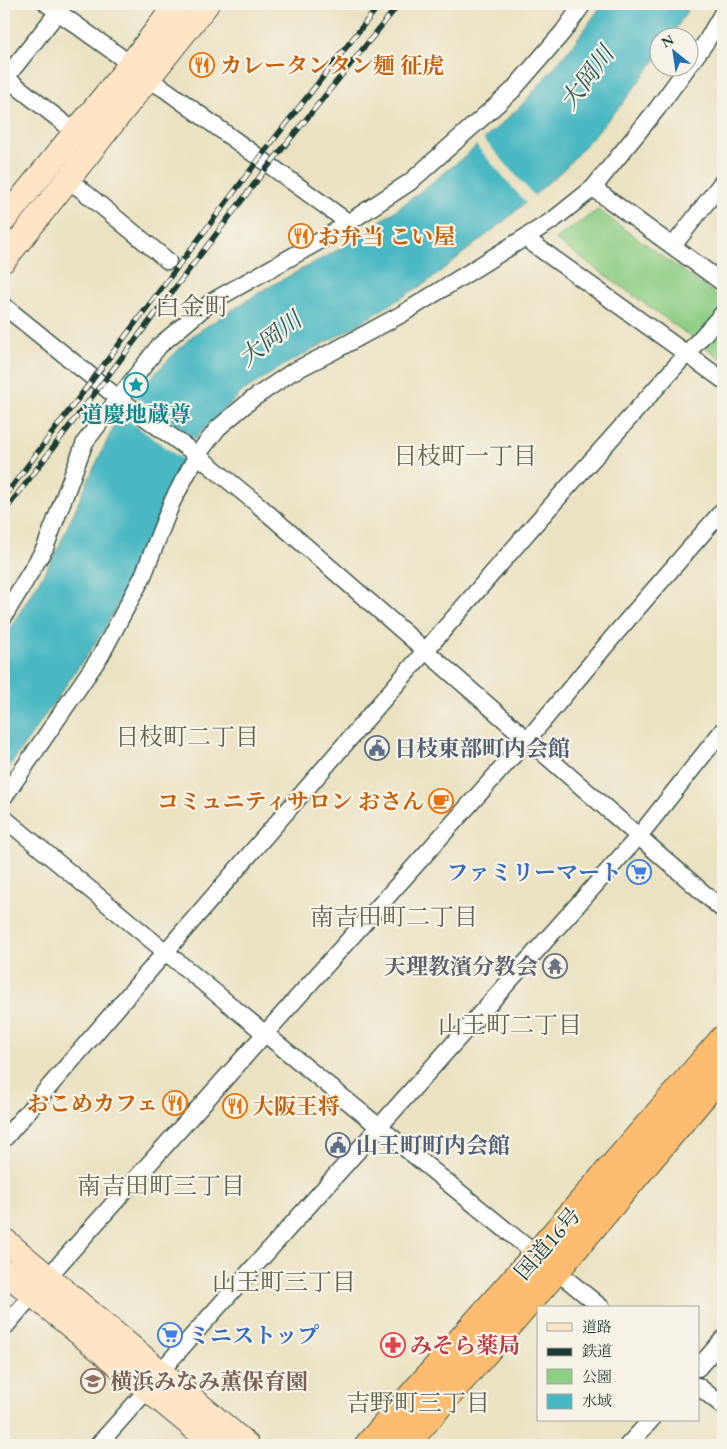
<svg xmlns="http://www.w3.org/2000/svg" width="727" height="1449" font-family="'EB Garamond','Noto Serif JP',serif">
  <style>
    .green { fill: #8ece85; stroke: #56865c }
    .water { fill: #4ab8c2; stroke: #347a7b }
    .pier { fill: #eae2c1 }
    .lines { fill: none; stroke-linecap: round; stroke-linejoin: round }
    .street-casing { stroke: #3d5649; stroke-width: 19 }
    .secondary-casing { stroke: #3d5649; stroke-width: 26 }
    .highway-casing { stroke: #3d5649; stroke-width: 30 }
    .street { stroke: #fff; stroke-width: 16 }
    .secondary { stroke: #ffe4c6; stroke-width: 24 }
    .highway { stroke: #febc70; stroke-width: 28 }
    .rail-casing { stroke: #1f3d34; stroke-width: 5.5 }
    .rail { stroke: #f7f3e8; stroke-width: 4; stroke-dasharray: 11; stroke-linecap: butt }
    .labels { text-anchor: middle; stroke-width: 4.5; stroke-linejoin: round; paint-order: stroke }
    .food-label { font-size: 22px; font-weight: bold; fill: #c56008; stroke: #f7f3e8; text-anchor: start }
    .culture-label { font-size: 22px; font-weight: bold; fill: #0d838f; stroke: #f7f3e8 }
    .service-label { font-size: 22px; font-weight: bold; fill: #4e5e75; stroke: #f7f3e8; text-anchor: start }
    .shop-label { font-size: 22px; font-weight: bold; fill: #366cbe; stroke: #f7f3e8; text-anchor: end }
    .worship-label { font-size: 22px; font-weight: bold; fill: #5b616d; stroke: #f7f3e8; text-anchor: end }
    .street-label { font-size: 22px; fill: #1f3d34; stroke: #f7f3e8 }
    .health-label { font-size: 22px; font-weight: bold; fill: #be3a42; stroke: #f7f3e8; text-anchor: start }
    .education-label { font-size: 22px; font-weight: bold; fill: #785e54; stroke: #f7f3e8; text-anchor: start }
    .water-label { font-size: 24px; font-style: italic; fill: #2a5c58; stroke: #f7f3e8 }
    .neighbourhood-label { font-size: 24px; fill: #60644e; stroke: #f7f3e8 }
    .quarter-label { font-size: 25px; fill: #60644e; stroke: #f7f3e8 }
  </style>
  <rect width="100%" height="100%" fill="#f7f3e8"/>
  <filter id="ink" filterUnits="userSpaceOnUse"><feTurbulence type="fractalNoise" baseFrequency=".02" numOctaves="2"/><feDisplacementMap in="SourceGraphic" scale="10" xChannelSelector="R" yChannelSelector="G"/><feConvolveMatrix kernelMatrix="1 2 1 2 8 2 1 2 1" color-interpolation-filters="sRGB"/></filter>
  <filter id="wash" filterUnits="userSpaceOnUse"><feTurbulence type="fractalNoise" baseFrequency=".0096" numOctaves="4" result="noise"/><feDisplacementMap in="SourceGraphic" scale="20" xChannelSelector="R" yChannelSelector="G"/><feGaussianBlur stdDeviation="1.12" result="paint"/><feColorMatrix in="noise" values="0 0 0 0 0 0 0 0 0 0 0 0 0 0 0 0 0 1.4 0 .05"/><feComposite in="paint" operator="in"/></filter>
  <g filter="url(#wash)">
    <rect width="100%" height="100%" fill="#eae2c1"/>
    <!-- green -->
    <path class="green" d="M598,210L723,300V360L555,239Z"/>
    <!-- water -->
    <path class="water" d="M603,4H691L671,37L660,38L659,55L622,104L564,169L509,217L427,282L352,328L286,364L243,391L198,435L179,466L156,525L133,575L103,632L4,774V638L56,553L91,474L120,414L158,370L193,335L265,289L347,245L403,205L463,158L522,105L569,50Z"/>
    <!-- pier -->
    <g class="pier">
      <path d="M482,137L534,196L562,174L497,230L526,203L475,144Z"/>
      <path d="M134,395L196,440L183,460L118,413Z"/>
    </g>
  </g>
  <g filter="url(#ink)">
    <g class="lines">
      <defs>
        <g id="street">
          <path d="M47,4L118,55L148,79L166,90L349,223"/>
          <path d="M690,64L706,42L723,12"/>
          <path d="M4,76L75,132"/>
          <path d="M4,80L58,12L61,4"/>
          <path d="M67,180L82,190L168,261"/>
          <path d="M593,188L723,283"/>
          <path d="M525,238L723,380"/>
          <path d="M673,246L723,181"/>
          <path d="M4,306L118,398L197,455L256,503L723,910"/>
          <path d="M4,616L45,548L85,442L159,346L211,302L325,238L410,182L512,91L563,32L583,4"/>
          <path d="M4,797L101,655L143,576L172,502L197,455L218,428L251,400L292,372L332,352L402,314L553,220L593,188L657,109L687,68"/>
          <path d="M4,818C202,983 402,1146 602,1308"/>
          <path d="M4,1139L534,525L723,313"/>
          <path d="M4,1328L32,1295L50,1278L56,1268L528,739L617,632L723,510"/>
          <path d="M698,1368L723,1339"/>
          <path d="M160,1372L639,836L723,730"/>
          <path d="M698,1386L723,1406"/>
          <path d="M98,1445L147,1390"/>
          <path d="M628,1445L651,1420"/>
        </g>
        <g id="secondary">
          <path d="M4,220L130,65L177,4"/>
          <path d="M4,260L207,4"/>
          <path d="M4,1240L247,1445"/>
          <path d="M4,1271L215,1445"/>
        </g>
        <g id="highway">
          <path d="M369,1445L536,1256L723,1040"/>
          <path d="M404,1445L555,1271L723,1071"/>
        </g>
      </defs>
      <!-- street casing -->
      <use href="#street" class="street-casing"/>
      <!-- secondary casing -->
      <use href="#secondary" class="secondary-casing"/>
      <!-- highway casing -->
      <use href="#highway" class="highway-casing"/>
      <!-- street -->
      <use href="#street" class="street"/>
      <!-- secondary -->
      <use href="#secondary" class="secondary"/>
      <!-- highway -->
      <use href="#highway" class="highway"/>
      <defs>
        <g id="rail">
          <path d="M4,497L268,147L380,4"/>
          <path d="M4,512L262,174L399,4"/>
        </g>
      </defs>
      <!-- rail casing -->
      <use href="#rail" class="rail-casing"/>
      <!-- rail -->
      <use href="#rail" class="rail"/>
    </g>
  </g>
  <!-- icons -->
  <defs>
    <symbol id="restaurant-ring" viewBox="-11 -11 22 22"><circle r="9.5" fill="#f7f3e8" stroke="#e8710a" stroke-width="1.5"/><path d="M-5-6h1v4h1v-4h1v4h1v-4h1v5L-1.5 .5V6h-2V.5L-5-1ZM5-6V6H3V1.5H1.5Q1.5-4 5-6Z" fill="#e8710a"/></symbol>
    <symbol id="sight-ring" viewBox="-11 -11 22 22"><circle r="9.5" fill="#f7f3e8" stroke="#0f9aa8" stroke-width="1.5"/><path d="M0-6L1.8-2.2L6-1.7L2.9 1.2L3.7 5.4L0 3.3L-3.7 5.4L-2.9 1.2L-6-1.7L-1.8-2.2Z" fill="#0f9aa8"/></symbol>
    <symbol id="civic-ring" viewBox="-11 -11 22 22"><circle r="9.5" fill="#f7f3e8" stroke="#5c6f8a" stroke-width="1.5"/><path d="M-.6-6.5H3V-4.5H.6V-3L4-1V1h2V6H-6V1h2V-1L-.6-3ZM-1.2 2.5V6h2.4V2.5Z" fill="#5c6f8a"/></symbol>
    <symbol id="cafe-ring" viewBox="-11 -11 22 22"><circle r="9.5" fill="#f7f3e8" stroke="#e8710a" stroke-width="1.5"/><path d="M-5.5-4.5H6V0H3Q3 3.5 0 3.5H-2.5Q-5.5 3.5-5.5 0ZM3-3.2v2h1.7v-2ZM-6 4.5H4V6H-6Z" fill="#e8710a"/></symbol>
    <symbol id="supermarket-ring" viewBox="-11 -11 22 22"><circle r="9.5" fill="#f7f3e8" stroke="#3f7fe0" stroke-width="1.5"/><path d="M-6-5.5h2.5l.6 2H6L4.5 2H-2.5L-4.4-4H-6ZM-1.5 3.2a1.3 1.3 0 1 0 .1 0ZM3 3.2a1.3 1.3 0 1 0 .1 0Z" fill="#3f7fe0"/></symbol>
    <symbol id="temple-ring" viewBox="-11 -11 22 22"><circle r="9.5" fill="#f7f3e8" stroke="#6b7280" stroke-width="1.5"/><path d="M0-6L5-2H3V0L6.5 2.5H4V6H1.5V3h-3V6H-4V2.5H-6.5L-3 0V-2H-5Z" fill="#6b7280"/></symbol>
    <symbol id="pharmacy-ring" viewBox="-11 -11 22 22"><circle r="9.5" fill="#f7f3e8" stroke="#e0444e" stroke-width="1.5"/><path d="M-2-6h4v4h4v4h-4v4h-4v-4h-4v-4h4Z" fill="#e0444e"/></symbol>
    <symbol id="school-ring" viewBox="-11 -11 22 22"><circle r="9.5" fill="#f7f3e8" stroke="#8d6e63" stroke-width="1.5"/><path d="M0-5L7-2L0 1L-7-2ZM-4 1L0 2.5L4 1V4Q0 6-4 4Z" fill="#8d6e63"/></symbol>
  </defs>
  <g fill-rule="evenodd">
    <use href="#restaurant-ring" x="188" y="51" width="28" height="28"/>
    <use href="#restaurant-ring" x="287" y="222" width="28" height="28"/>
    <use href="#sight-ring" x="122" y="371" width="28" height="28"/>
    <use href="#civic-ring" x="363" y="734" width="28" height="28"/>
    <use href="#cafe-ring" x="427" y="787" width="28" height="28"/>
    <use href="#supermarket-ring" x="625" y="858" width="28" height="28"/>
    <use href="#temple-ring" x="541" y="952" width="28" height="28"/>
    <use href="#restaurant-ring" x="161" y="1089" width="28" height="28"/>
    <use href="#restaurant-ring" x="221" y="1092" width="28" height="28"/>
    <use href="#civic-ring" x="324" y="1131" width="28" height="28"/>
    <use href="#supermarket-ring" x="156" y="1321" width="28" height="28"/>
    <use href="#pharmacy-ring" x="379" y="1331" width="28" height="28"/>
    <use href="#school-ring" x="79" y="1367" width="28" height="28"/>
  </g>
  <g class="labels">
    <!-- food labels -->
    <g class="food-label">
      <text x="220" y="73">カレータンタン麺 征虎</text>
      <text x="318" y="244">お弁当 こい屋</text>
      <text x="424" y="809" text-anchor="end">コミュニティサロン おさん</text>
      <text x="158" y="1111" text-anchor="end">おこめカフェ</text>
      <text x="252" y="1114">大阪王将</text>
    </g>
    <!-- culture labels -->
    <g class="culture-label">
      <text x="136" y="422">道慶地蔵尊</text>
    </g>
    <!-- service labels -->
    <g class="service-label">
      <text x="394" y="756">日枝東部町内会館</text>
      <text x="356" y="1153">山王町町内会館</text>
    </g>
    <!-- shop labels -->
    <g class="shop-label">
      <text x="622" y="880">ファミリーマート</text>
      <text x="188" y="1343" text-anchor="start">ミニストップ</text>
    </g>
    <!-- worship labels -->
    <g class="worship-label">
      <text x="538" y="974">天理教濱分教会</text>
    </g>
    <!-- street labels -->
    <g class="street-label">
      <text transform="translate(547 1243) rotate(-49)" y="8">国道16号</text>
    </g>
    <!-- health labels -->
    <g class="health-label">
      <text x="410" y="1353">みそら薬局</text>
    </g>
    <!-- education labels -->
    <g class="education-label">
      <text x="110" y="1389">横浜みなみ薫保育園</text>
    </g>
    <!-- water labels -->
    <g class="water-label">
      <text transform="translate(587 78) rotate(-53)" y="8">大岡川</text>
      <text transform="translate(270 339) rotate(-38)" y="8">大岡川</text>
    </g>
    <!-- neighbourhood labels -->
    <g class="neighbourhood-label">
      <text x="465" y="464">日枝町一丁目</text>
      <text x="187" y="745">日枝町二丁目</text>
      <text x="394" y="925">南吉田町二丁目</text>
      <text x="510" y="1033">山王町二丁目</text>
      <text x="161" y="1194">南吉田町三丁目</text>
      <text x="284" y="1290">山王町三丁目</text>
      <text x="418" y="1411">吉野町三丁目</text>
    </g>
    <!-- quarter labels -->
    <g class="quarter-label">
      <text x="192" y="315">白金町</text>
    </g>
  </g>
  <!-- margin -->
  <rect width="727" height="1449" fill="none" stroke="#f7f3e8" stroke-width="20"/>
  <!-- legend -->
  <rect x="537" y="1306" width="162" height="115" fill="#f7f3e8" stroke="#a1aaa0"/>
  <rect x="547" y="1323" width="25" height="8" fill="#ffe4c6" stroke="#a1aaa0"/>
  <text x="582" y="1332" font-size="15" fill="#1f3d34">道路</text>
  <rect x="547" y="1348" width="25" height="8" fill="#1f3d34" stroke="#a1aaa0"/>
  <text x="582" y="1356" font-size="15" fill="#1f3d34">鉄道</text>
  <rect x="547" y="1369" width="25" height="15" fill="#8ece85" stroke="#a1aaa0"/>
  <text x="582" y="1382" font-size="15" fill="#1f3d34">公園</text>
  <rect x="547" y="1394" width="25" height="15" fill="#4ab8c2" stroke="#a1aaa0"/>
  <text x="582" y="1406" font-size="15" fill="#1f3d34">水域</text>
  <!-- north arrow -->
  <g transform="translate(674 52) rotate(330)"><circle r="24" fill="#f7f3e8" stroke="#a1aaa0"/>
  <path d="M0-4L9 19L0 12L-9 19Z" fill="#1f6fb2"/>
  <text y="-8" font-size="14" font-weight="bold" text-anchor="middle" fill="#1f3d34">N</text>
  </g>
</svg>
